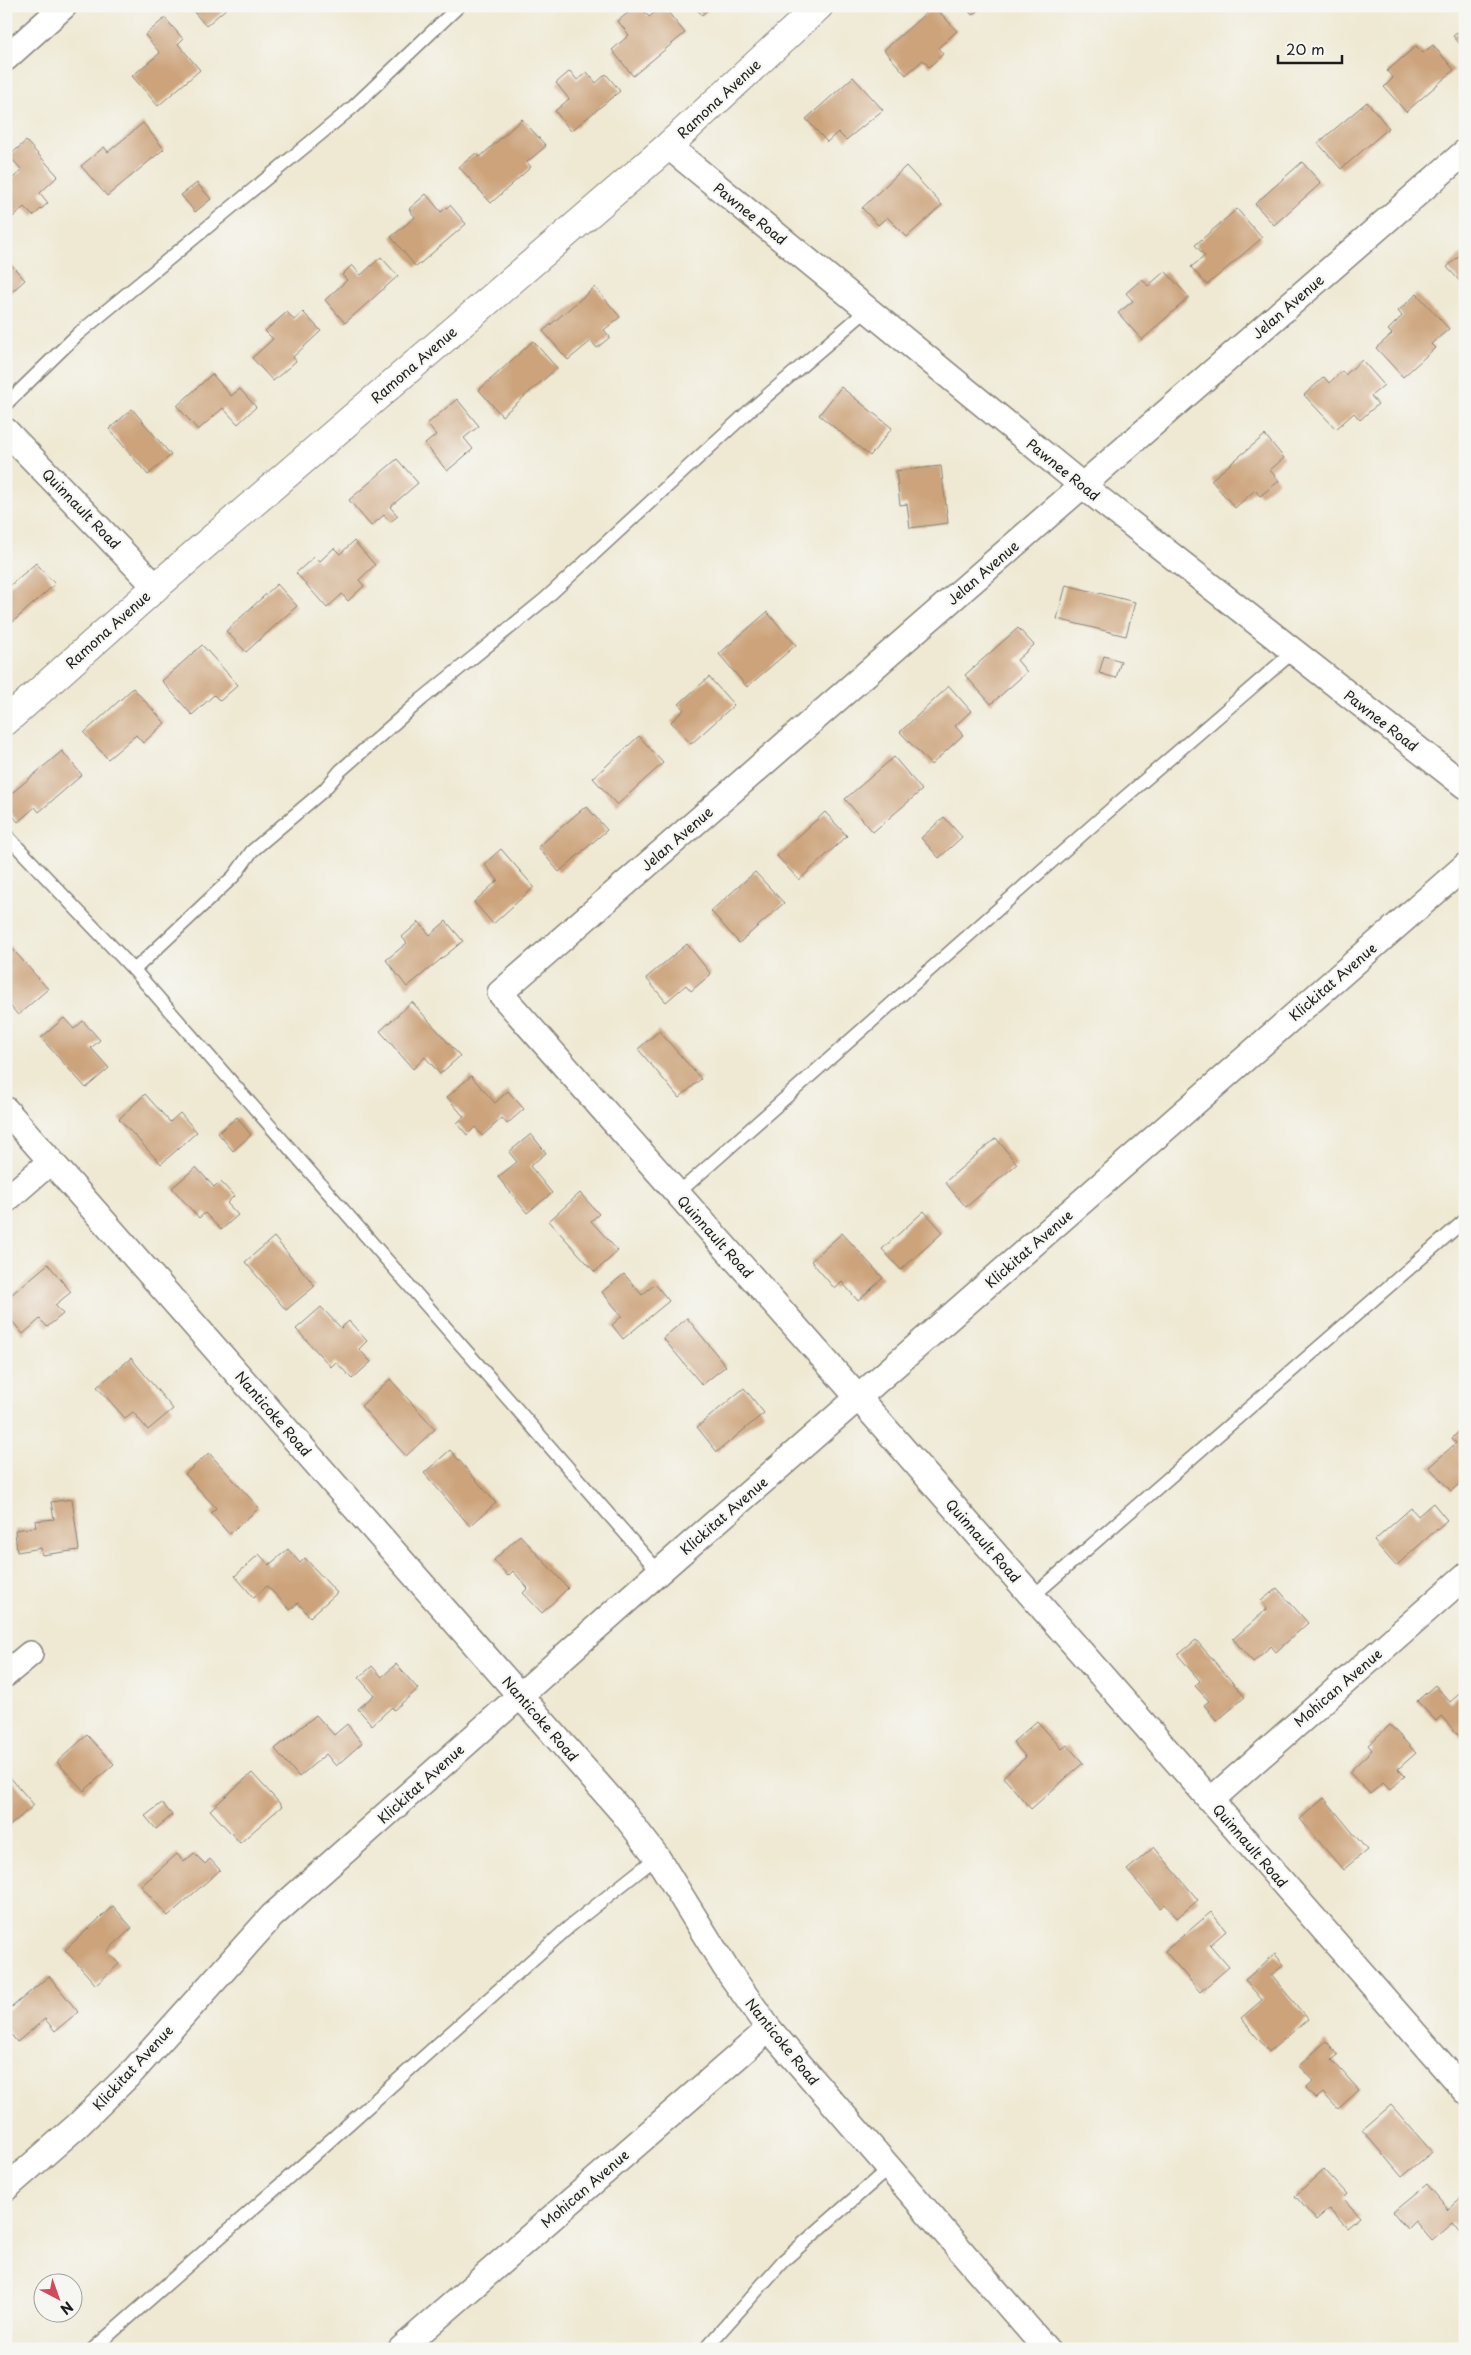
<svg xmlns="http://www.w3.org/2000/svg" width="1471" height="2355" font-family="'Playpen Sans',sans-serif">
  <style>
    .building { fill: #cca37a }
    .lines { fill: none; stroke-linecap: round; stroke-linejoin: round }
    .service-casing { stroke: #868278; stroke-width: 15 }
    .minor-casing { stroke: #868278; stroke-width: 28 }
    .tertiary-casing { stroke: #868278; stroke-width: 30 }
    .service { stroke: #fff; stroke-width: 12 }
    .minor { stroke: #fff; stroke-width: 25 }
    .tertiary { stroke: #fff; stroke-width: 28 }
    .labels { text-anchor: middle; stroke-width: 4.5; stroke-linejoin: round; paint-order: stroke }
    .street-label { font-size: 14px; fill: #1c1c1c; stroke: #f6f6f2 }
  </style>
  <rect width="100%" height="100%" fill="#f6f6f2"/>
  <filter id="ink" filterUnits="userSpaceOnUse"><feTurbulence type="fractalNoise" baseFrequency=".02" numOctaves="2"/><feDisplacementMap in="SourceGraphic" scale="10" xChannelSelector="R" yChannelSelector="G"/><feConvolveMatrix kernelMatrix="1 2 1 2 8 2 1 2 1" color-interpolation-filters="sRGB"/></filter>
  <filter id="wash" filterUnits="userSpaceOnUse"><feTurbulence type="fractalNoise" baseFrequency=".0096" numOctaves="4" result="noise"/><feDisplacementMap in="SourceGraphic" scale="20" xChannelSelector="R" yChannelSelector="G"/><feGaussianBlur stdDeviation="1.12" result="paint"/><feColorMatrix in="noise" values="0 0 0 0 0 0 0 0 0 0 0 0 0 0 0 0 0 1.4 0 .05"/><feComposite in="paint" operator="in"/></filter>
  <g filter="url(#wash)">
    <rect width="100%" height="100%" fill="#efe9d3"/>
    <g id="blocks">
      <!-- building -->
      <g class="building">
        <path d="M189,6H229L206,26Z"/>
        <path d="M636,6H640L649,17L663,6L685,33L633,76L612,50L629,35L618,21Z"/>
        <path d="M694,6H712L702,15Z"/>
        <path d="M934,6L957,31L938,48L943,54L929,67L923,60L906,75L884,50Z"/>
        <path d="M964,6H983L972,15Z"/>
        <path d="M165,18L183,39L178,44L200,70L158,106L132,76L160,53L145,35Z"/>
        <path d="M1465,27V50L1453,36Z"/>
        <path d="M1433,45L1454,70L1406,112L1384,87L1393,78L1387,71L1416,46L1423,53Z"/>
        <path d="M570,71L577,80L587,72L596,83L606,74L620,91L571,131L555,111L569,99L556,83Z"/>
        <path d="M853,77L883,110L846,140L838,132L827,142L806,119Z"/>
        <path d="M1367,102L1389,128L1341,169L1318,143Z"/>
        <path d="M522,119L546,146L527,162L531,167L491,203L459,167L476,153L480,157Z"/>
        <path d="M143,123L164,149L107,196L81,166L104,147L108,152Z"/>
        <path d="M26,141L58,176L40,193L48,203L33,216L24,207L6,223V184L22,170L9,156Z"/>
        <path d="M1302,162L1321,183L1274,225L1255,204Z"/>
        <path d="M906,166L942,205L907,237L887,217L878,225L862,208Z"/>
        <path d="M197,183L211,199L195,212L181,195Z"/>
        <path d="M426,194L441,212L450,205L466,224L416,267L391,237L415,217L409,209Z"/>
        <path d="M1237,209L1262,238L1207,285L1191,267L1205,256L1195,245Z"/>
        <path d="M1465,251V287L1447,267Z"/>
        <path d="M381,257L398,276L345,323L325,300L347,280L342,275L352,265L361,275Z"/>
        <path d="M6,259L25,280L6,297Z"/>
        <path d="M1165,271L1189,297L1142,340L1118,313L1133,301L1126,293L1142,279L1148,286Z"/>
        <path d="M595,287L620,317L604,330L610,337L597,348L591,341L568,360L543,331Z"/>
        <path d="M1417,294L1449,329L1431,344L1435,348L1403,377L1376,348L1392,334L1388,330L1402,316L1398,311Z"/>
        <path d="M287,312L294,320L303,312L321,331L293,357L296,361L273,381L252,358L273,339L265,331Z"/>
        <path d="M533,341L557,368L502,416L479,390Z"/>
        <path d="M1362,360L1384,385L1371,396L1378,404L1360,420L1354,413L1336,429L1304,395L1324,377L1329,383L1342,371L1345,375Z"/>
        <path d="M212,374L231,396L240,389L256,407L238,424L223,408L198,430L177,406Z"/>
        <path d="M841,387L892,428L870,456L819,415Z"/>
        <path d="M457,399L479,426L464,438L473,449L447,471L425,444L436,435L427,424Z"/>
        <path d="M132,409L171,455L148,475L109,429Z"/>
        <path d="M1265,435L1284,458L1270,470L1279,481L1260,496L1255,490L1235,508L1211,480Z"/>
        <path d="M397,459L418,483L390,507L398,516L390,522L384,515L371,526L349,500Z"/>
        <path d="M941,466L948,523L910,528L907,504L900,505L896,471Z"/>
        <path d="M354,541L375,565L359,580L364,586L348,601L342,594L327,608L296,573L314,557L319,562L334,548L340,554Z"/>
        <path d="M36,563L55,584L6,628V589Z"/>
        <path d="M277,584L297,606L246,652L226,631Z"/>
        <path d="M1066,585L1135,602L1126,636L1057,619Z"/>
        <path d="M767,612L796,645L747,687L719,654Z"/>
        <path d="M1018,628L1034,645L1017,660L1027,672L991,704L965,675Z"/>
        <path d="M202,645L238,685L220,701L214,695L192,715L162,681Z"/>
        <path d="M1104,656L1121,661L1116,678L1099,673Z"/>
        <path d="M709,677L734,705L691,744L671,722L684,710L679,704Z"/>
        <path d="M949,686L971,711L955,726L963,735L931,765L900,732Z"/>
        <path d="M133,688L165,723L143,743L136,735L108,759L84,733Z"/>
        <path d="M639,736L663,763L617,805L593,778Z"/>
        <path d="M62,751L82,775L39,812L35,807L18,822L6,808V798Z"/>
        <path d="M894,757L922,790L873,832L845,799Z"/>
        <path d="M586,806L607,830L559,872L538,847Z"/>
        <path d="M825,812L847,836L799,880L777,856Z"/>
        <path d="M944,817L962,837L939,858L921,838Z"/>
        <path d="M501,849L534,887L493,924L474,902L498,880L484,864Z"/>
        <path d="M755,872L784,903L739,943L711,911Z"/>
        <path d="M446,921L463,941L407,987L386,960L407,943L402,937L419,922L430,935Z"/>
        <path d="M8,944L48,989L18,1015L6,1001Z"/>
        <path d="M687,944L711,974L691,991L686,985L666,1002L646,978Z"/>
        <path d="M412,1002L460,1056L440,1074L425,1057L413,1069L380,1031Z"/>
        <path d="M64,1018L74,1029L83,1021L100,1040L91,1048L109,1068L86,1088L41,1038Z"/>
        <path d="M659,1031L701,1079L679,1098L638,1049Z"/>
        <path d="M471,1076L495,1103L508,1091L524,1109L507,1124L502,1118L482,1136L475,1127L467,1135L457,1123L464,1117L447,1097Z"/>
        <path d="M145,1094L170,1122L180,1113L197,1132L161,1164L119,1119Z"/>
        <path d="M237,1117L251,1135L233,1151L218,1133Z"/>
        <path d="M531,1134L546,1153L530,1166L552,1193L527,1213L498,1177L517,1162L509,1152Z"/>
        <path d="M996,1138L1017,1164L966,1207L945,1182Z"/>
        <path d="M196,1167L214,1187L220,1181L234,1196L227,1203L238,1215L221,1230L205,1213L199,1218L172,1188Z"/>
        <path d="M580,1193L599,1214L591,1221L618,1251L595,1272L549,1221Z"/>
        <path d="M924,1211L943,1232L901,1270L882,1249Z"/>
        <path d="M842,1233L883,1278L858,1301L842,1282L835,1289L811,1261Z"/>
        <path d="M274,1237L315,1286L286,1310L245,1262Z"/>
        <path d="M48,1264L71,1292L55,1305L63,1314L47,1327L40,1319L23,1334L6,1314V1299Z"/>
        <path d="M624,1274L642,1295L655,1284L669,1301L623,1339L612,1325L622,1316L602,1292Z"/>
        <path d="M321,1307L341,1328L349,1321L367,1341L359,1349L371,1362L352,1379L336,1362L331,1367L296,1329Z"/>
        <path d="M687,1318L726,1366L702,1385L663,1338Z"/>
        <path d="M131,1358L173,1409L148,1430L133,1412L125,1418L97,1387Z"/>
        <path d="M390,1379L435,1429L406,1456L361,1406Z"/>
        <path d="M744,1388L764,1413L717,1452L697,1427Z"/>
        <path d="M1465,1426V1479L1451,1491L1429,1467L1456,1443L1452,1438Z"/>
        <path d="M450,1450L496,1503L470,1526L424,1473Z"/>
        <path d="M209,1453L259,1508L229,1534L211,1513L216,1508L185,1474Z"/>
        <path d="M72,1499L79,1550L42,1555L41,1548L17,1552L15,1530L36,1527L35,1521L54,1519L51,1502Z"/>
        <path d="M1433,1503L1447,1520L1396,1566L1374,1541L1411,1508L1418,1516Z"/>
        <path d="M520,1535L568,1588L542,1613L523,1593L528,1588L513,1571L508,1576L494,1560Z"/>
        <path d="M288,1549L300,1563L305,1558L337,1593L310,1617L298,1603L290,1610L267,1586L254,1598L235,1576L259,1554L269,1565Z"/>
        <path d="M1277,1588L1308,1623L1276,1652L1271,1646L1253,1662L1233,1639L1267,1609L1261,1601Z"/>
        <path d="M1196,1640L1245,1697L1217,1721L1204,1705L1209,1701L1195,1686L1200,1681L1178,1655Z"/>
        <path d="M396,1664L418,1689L394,1710L392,1707L372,1725L358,1709L374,1695L359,1678L372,1666L382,1677Z"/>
        <path d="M1435,1685L1450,1702L1465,1689V1742L1441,1716L1436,1721L1417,1701Z"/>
        <path d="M316,1715L334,1735L347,1724L362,1743L336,1766L326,1754L299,1777L275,1749Z"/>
        <path d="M1037,1721L1062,1749L1067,1745L1083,1763L1031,1809L1003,1777L1026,1757L1013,1742Z"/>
        <path d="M1390,1725L1416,1753L1398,1769L1405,1776L1390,1790L1383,1783L1370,1794L1349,1772L1372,1750L1368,1745Z"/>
        <path d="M87,1735L114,1764L84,1791L57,1762Z"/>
        <path d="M252,1773L282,1806L240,1843L210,1810Z"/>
        <path d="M8,1775L34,1805L6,1829V1777Z"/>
        <path d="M1324,1798L1367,1850L1343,1870L1300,1819Z"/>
        <path d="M162,1803L172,1815L156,1829L145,1816Z"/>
        <path d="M1154,1847L1198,1900L1177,1918L1165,1904L1160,1908L1127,1870Z"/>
        <path d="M194,1853L205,1864L210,1859L220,1870L168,1916L141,1886L177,1854L184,1862Z"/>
        <path d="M113,1906L132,1928L107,1951L119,1964L96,1985L65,1950Z"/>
        <path d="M1211,1912L1226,1931L1210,1945L1229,1967L1200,1992L1165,1951Z"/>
        <path d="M1275,1954L1284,1965L1271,1975L1308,2019L1269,2052L1241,2018L1262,2000L1245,1980Z"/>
        <path d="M49,1976L78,2012L55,2031L45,2019L17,2042L6,2028V2012Z"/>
        <path d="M1326,2041L1338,2055L1332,2060L1359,2090L1338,2109L1323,2093L1316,2099L1306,2088L1313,2081L1299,2066Z"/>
        <path d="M1391,2105L1432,2152L1402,2177L1362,2130Z"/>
        <path d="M1324,2169L1347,2194L1343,2198L1360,2217L1347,2228L1329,2209L1316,2220L1295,2196Z"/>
        <path d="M1427,2184L1448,2209L1463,2196L1465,2198V2231L1462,2234L1453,2223L1432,2241L1415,2221L1407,2229L1393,2212Z"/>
      </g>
    </g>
  </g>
  <g filter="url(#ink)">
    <use href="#blocks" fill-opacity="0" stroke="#868278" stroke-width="1"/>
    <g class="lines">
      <defs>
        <g id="service">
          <path d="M6,404L78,334L353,107L459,6"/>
          <path d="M6,835L134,970L234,876L252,851L324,790L340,771L422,699L545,599L749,411L867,310"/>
          <path d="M134,970L659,1572"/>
          <path d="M677,1194L1102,817L1293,652"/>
          <path d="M1032,1597L1465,1220"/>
          <path d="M93,2349L306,2162L569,1927L657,1857"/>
          <path d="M705,2349L783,2261L889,2168"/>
        </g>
        <g id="minor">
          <path d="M6,58L64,6"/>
          <path d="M668,146L1083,486L1465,786"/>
          <path d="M1465,152L500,993L870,1411L1465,2091"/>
          <path d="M6,431L156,587"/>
          <path d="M6,1110L623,1813L657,1857L725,1967L769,2029L1046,2349"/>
          <path d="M6,1200L51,1161"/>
          <path d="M6,1674L30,1654"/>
          <path d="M1211,1800L1465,1576"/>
          <path d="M6,2188L78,2125L134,2070L272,1916L659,1572L1465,866"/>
          <path d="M401,2349L769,2029"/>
        </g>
        <path id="tertiary" d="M6,721L156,587L668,146L819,6"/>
      </defs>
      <!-- service casing -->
      <use href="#service" class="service-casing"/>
      <!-- minor casing -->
      <use href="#minor" class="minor-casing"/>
      <!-- tertiary casing -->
      <use href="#tertiary" class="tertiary-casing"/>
      <!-- service -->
      <use href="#service" class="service"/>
      <!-- minor -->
      <use href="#minor" class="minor"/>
      <!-- tertiary -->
      <use href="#tertiary" class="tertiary"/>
    </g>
  </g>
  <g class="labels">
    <!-- street labels -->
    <g class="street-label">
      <text transform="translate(719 99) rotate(-43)" y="5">Ramona Avenue</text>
      <text transform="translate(750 214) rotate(39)" y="5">Pawnee Road</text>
      <text transform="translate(1288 307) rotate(-41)" y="5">Jelan Avenue</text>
      <text transform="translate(414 365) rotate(-41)" y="5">Ramona Avenue</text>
      <text transform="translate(1063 470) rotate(39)" y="5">Pawnee Road</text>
      <text transform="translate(81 509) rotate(46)" y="5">Quinnault Road</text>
      <text transform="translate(983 573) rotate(-41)" y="5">Jelan Avenue</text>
      <text transform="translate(108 630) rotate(-42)" y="5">Ramona Avenue</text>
      <text transform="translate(1381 721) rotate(38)" y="5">Pawnee Road</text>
      <text transform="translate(677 839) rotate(-41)" y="5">Jelan Avenue</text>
      <text transform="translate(1333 982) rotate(-41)" y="5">Klickitat Avenue</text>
      <text transform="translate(715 1237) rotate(48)" y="5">Quinnault Road</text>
      <text transform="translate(1029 1249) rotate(-41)" y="5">Klickitat Avenue</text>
      <text transform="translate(273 1414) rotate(49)" y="5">Nanticoke Road</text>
      <text transform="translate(724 1516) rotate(-41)" y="5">Klickitat Avenue</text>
      <text transform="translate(983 1541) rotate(49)" y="5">Quinnault Road</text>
      <text transform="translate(1338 1688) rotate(-41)" y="5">Mohican Avenue</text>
      <text transform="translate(540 1719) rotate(49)" y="5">Nanticoke Road</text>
      <text transform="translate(421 1784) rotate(-42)" y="5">Klickitat Avenue</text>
      <text transform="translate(1250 1846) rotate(49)" y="5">Quinnault Road</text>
      <text transform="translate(782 2042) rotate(51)" y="5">Nanticoke Road</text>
      <text transform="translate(133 2068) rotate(-47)" y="5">Klickitat Avenue</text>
      <text transform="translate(585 2189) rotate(-41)" y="5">Mohican Avenue</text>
    </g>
  </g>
  <!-- margin -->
  <rect width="1471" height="2355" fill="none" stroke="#f6f6f2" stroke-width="25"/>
  <!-- north arrow -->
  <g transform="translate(58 2298) rotate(139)"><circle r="24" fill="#f6f6f2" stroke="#9f9f9c"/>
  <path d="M0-4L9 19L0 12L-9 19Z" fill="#d1495b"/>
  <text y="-8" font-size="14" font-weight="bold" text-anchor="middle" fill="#1c1c1c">N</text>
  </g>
  <!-- scale -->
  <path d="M1278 55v8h64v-8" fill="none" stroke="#1c1c1c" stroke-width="2.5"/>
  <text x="1286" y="55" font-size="15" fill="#1c1c1c" stroke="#f6f6f2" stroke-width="4" paint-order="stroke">20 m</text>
</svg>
